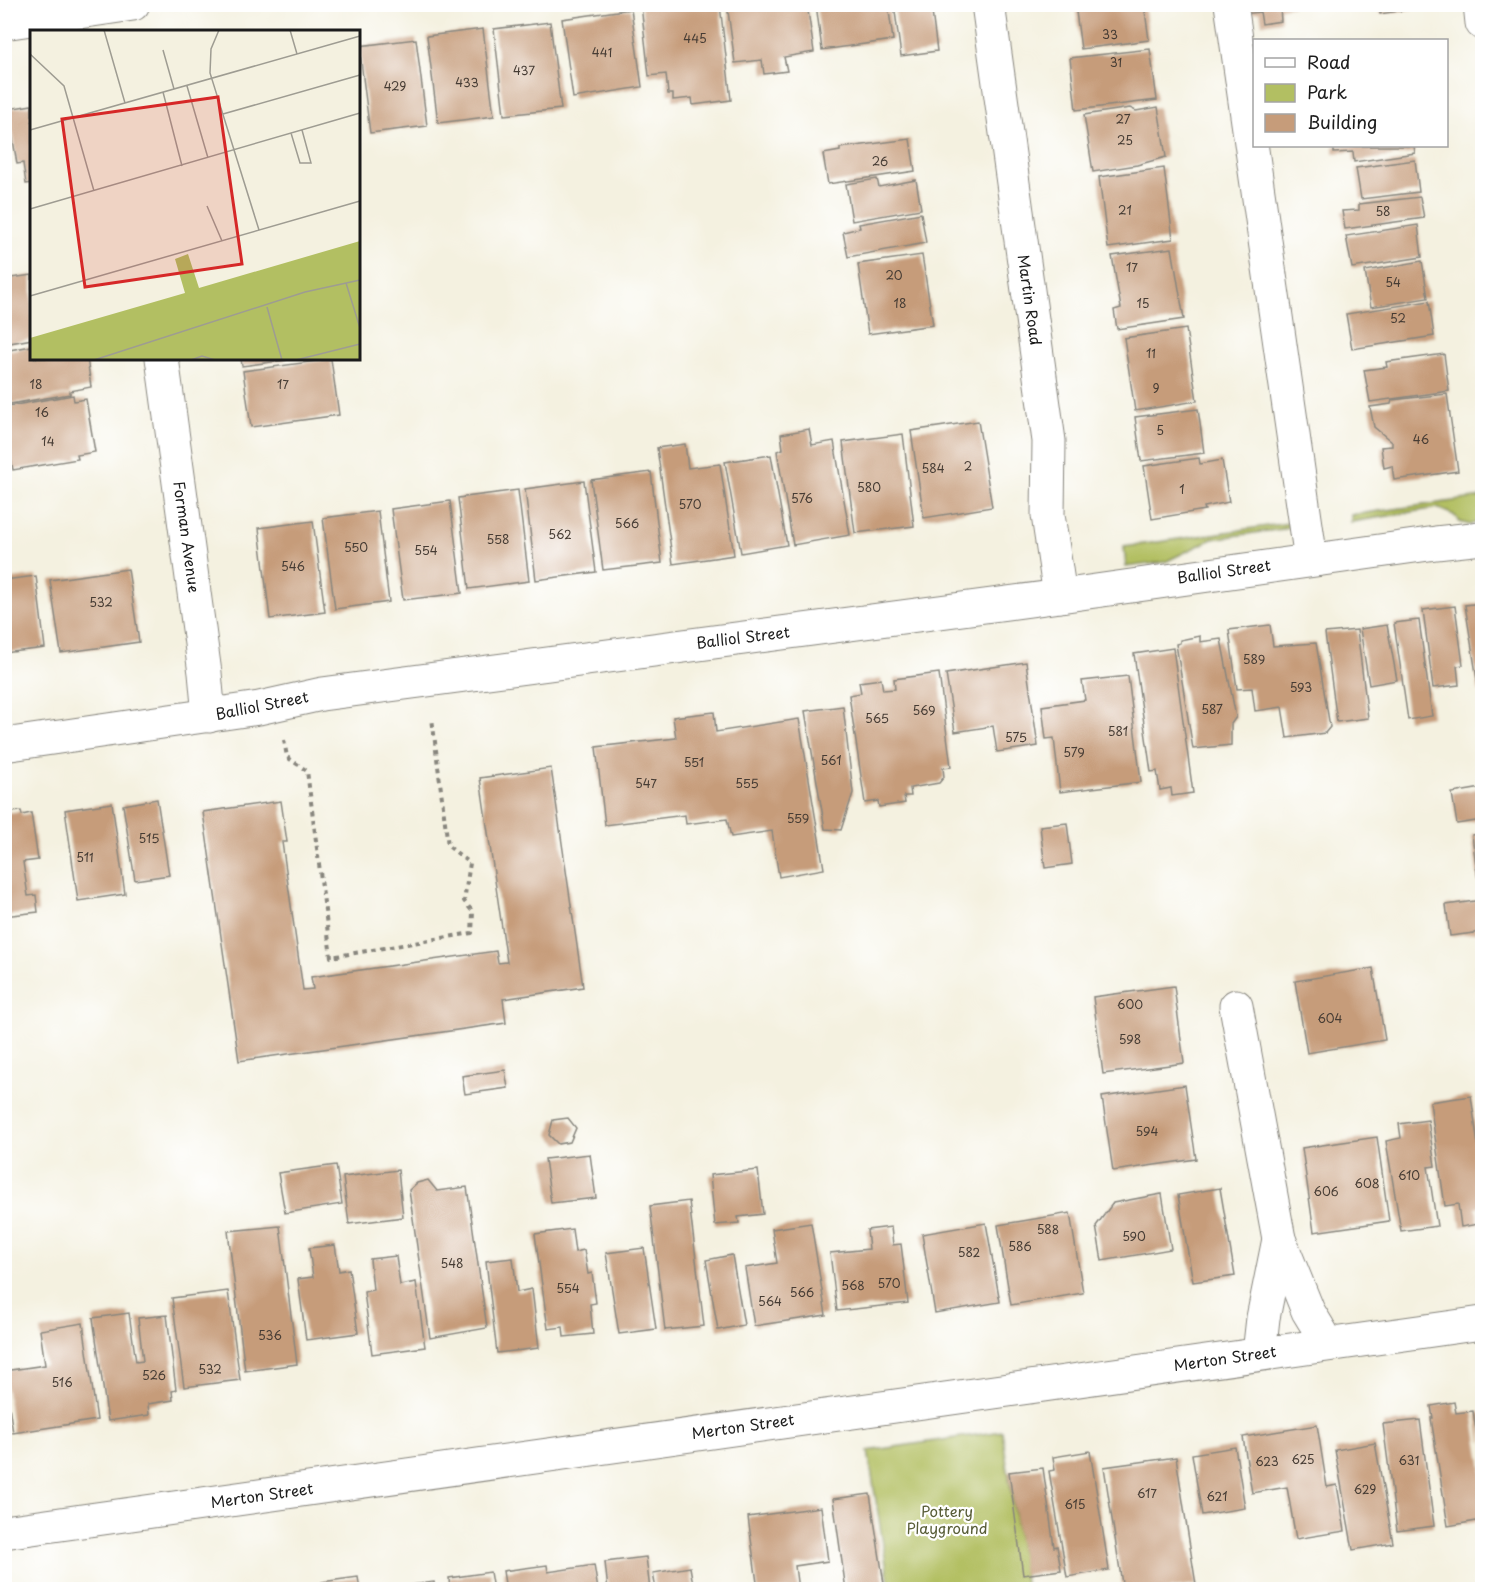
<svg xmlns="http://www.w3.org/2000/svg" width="1487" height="1594" font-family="'Playpen Sans',sans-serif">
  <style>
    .green { fill: #b2bf62; stroke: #676e3f; stroke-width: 1.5 }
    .building { fill: #c69c7a }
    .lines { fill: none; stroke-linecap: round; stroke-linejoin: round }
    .minor-casing { stroke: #88867e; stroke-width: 35 }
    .path { stroke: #88867e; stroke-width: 4; stroke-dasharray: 4.5 4.5; stroke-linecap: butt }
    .minor { stroke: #fff; stroke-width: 33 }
    .labels { text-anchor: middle; stroke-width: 4.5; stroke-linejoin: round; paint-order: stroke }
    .number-label { font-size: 12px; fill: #463c34 }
    .street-label { font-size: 15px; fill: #1c1c1c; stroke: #fff }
    .park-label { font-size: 15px; fill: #585d38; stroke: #fff }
    .inset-road { fill: none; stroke: #9e9c92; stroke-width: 1.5 }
    .view { fill: #d62828; fill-opacity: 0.15; stroke: #d62828; stroke-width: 3 }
    .inset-edge { fill: none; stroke: #1c1c1c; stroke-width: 3 }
  </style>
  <rect width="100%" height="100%" fill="#fff"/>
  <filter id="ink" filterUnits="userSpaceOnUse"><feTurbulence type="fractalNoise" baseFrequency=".0167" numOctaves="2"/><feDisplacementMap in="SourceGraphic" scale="12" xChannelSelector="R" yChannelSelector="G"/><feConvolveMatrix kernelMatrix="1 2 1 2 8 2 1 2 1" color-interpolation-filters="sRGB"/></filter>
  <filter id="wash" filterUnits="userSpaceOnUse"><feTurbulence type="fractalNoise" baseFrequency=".008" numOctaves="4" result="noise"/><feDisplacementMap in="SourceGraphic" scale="24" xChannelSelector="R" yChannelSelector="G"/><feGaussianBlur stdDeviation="1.35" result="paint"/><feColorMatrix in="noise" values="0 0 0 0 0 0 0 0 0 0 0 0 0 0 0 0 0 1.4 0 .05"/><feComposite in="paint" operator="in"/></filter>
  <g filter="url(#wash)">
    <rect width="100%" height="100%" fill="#f4f1e0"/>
    <!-- green -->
    <g class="green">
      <path d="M1482,497V520L1470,525L1460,522L1454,515L1437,508L1351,522V515Z"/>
      <path d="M1288,523L1289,528L1212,539L1165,562L1126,567L1124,547Z"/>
      <path d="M1002,1431L1026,1589H890L868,1451Z"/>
    </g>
    <g id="blocks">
      <!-- building -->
      <g class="building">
        <path d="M727,4H807L814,52L784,57L787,71L764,74L762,60L735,63Z"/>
        <path d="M816,4H888L893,40L822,50Z"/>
        <path d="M894,4H931L937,51L901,56Z"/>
        <path d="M1075,4H1144L1149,40L1081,49Z"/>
        <path d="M1241,4H1293V6L1280,8L1281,21L1262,24L1260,12L1243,14Z"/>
        <path d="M1378,4H1412L1413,9L1380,14Z"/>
        <path d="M641,5H720L731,100L693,105L692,98L673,100V94H668L666,74L649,76Z"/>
        <path d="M631,9L642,87L573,98L562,19Z"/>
        <path d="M550,22L561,109L504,115L494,29Z"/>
        <path d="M483,29L494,116L438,123L427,36Z"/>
        <path d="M416,39L427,126L370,133L359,46Z"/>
        <path d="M1150,49L1157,100L1076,110L1070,58Z"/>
        <path d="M32,105V183L26,184L23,163L17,164L8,109Z"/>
        <path d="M1158,107L1166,157L1137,165L1093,172L1084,115L1130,108L1136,111Z"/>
        <path d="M4,135L10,164L4,165Z"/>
        <path d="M910,139L915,171L828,184L823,154L840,151V148Z"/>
        <path d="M1334,146H1414L1415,153L1354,162L1353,152L1334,153Z"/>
        <path d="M1415,160L1419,192L1361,199L1356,168Z"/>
        <path d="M1164,168L1173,239L1108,248L1099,177Z"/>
        <path d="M877,179L879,187L916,180L921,209L852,221L846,184Z"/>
        <path d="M1420,197L1424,218L1345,229L1342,211L1359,210V204Z"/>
        <path d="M921,213L926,243L848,257L843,232L860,228L859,224Z"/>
        <path d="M1418,225L1422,257L1352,268L1346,236Z"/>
        <path d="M1172,248L1184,319L1117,329L1114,310L1121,308L1112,256Z"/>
        <path d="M922,255L933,325L868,334L858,264Z"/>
        <path d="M1422,261L1428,298L1371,307L1365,271Z"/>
        <path d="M32,275V339L4,344V279Z"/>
        <path d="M1429,301L1434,336L1352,349L1346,314Z"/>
        <path d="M1186,329L1197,401L1135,411L1124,338Z"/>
        <path d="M32,346V358H87L91,387L70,391V394L4,405V351Z"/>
        <path d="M1444,354L1449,391L1370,402L1364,370L1387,367L1386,362Z"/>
        <path d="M241,358H286V360L242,366Z"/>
        <path d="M331,359L339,415L251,427L243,371Z"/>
        <path d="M1447,394L1458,471L1394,480L1392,466L1384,468L1381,447L1392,446V442L1374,427L1370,407L1391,404L1392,400Z"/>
        <path d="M73,395L74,401L86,399L95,452L77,455L78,459L13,470L4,423V407Z"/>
        <path d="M1198,409L1204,453L1141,461L1135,417Z"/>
        <path d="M978,421L992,507L924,518L911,431Z"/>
        <path d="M809,429L812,445L834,441L850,535L793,545L777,451L783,449L781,434Z"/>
        <path d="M903,434L914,526L855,533L843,442Z"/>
        <path d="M685,444L688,468L720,464L734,555L673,564L657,448Z"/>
        <path d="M771,455L787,545L741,553L725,462Z"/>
        <path d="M1199,458L1200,464L1222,460L1229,502L1204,507L1205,510L1152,519L1144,466Z"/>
        <path d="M651,472L662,563L603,570L591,480Z"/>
        <path d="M584,481L596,572L536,580L525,489Z"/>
        <path d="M518,490L529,581L469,589L458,498Z"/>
        <path d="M450,501L462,593L403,600L391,509Z"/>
        <path d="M378,511L389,602L335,609L323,518Z"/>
        <path d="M313,521L325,612L270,619L259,528Z"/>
        <path d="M128,569L139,642L61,653L50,580Z"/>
        <path d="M36,576L45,648L4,653V580Z"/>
        <path d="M1482,603V691L1479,692L1465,605Z"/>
        <path d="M1455,606L1463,665L1457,666L1459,685L1433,688L1423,610Z"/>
        <path d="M1419,620L1432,716L1408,720L1394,623Z"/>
        <path d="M1270,625L1273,646L1316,643L1330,727L1325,733L1287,738L1282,707L1255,711L1252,688L1237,689L1229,630Z"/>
        <path d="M1387,625L1397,680L1369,685L1360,629Z"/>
        <path d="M1357,630L1368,718L1337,722L1325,633Z"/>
        <path d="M1200,636V642L1221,639L1236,717L1231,724V745L1193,749L1176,644L1180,643V640Z"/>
        <path d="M1173,648L1193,793L1172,796L1171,788L1160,790L1157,771L1151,772L1134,654Z"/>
        <path d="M1026,662L1038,746L997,752L993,726L955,732L946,674Z"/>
        <path d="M939,673L951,767L943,768L944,777L939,783L910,788L911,796H904L905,803L879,807L878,801L865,803L849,695L861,693L859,682L881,679L883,690L895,689L894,679Z"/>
        <path d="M1128,676L1141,782L1060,792L1054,738L1046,739L1042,706L1085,700L1082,681Z"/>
        <path d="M843,706L853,793L841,830L825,829L805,711Z"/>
        <path d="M714,712L716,732L799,719L824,869L779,877L772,831L731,837L727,819L686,824L685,815L605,825L596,747L676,738L673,717Z"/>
        <path d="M551,768L583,987L503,999L506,1023L239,1061L203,812L281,801L287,842H282L303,990L313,989L311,977L496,951L498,963L507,962L480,778Z"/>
        <path d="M1482,788V820L1457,824L1452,793Z"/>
        <path d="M157,799L169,875L135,880L123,805Z"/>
        <path d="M112,803L125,894L78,901L65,810Z"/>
        <path d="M21,811L22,815L31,813L38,860L23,862L28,896L36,895L38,912L4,916V813Z"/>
        <path d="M1067,823L1072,864L1045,868L1040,826Z"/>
        <path d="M1482,834V887L1479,888L1472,835Z"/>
        <path d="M1482,900V932L1450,936L1446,905Z"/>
        <path d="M1373,968L1385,1040L1307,1053L1295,981Z"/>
        <path d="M1174,986L1184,1063L1103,1074L1093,997Z"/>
        <path d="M505,1070L508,1088L465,1094L462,1076Z"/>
        <path d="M1185,1085L1196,1159L1113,1171L1102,1097Z"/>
        <path d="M1471,1096L1482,1173V1206L1476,1207L1479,1224L1461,1227L1458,1204L1445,1206L1430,1102Z"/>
        <path d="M568,1118L576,1128L570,1142L558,1144L549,1135L553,1120Z"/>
        <path d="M1428,1120L1435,1166L1428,1167L1437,1226L1401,1231L1386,1141L1401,1138L1399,1124Z"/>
        <path d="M1377,1137L1389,1221L1314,1232L1302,1148Z"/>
        <path d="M590,1154L596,1198L551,1203L545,1159Z"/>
        <path d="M336,1165L342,1204L285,1213L278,1173Z"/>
        <path d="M398,1170L403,1217L349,1224L343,1177Z"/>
        <path d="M758,1170L763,1214L738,1217L739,1223L715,1225L710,1175Z"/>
        <path d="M428,1180L437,1191L467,1187L487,1328L430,1338L409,1190L417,1183Z"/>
        <path d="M1220,1188L1235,1276L1193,1282L1178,1195Z"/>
        <path d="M1162,1194L1171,1249L1102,1261L1096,1226L1113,1203Z"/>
        <path d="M689,1201L704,1326L665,1330L650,1206Z"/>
        <path d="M1070,1213L1083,1293L1011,1305L998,1225Z"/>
        <path d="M811,1223L826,1315L754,1326L745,1268L777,1263L772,1229Z"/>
        <path d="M986,1223L1000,1302L935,1313L922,1234Z"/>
        <path d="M280,1226L297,1364L245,1371L228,1231Z"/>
        <path d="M891,1227L893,1245L901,1244L908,1303L837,1311L830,1253L869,1249L867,1230Z"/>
        <path d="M572,1229L575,1252L584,1250L588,1274L592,1273L596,1303L590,1304L593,1334L564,1337L563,1327L548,1329L535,1234Z"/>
        <path d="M335,1245L339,1271L349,1269L358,1333L306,1340L298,1279L313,1277L309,1248Z"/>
        <path d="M644,1248L656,1329L619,1334L606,1253Z"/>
        <path d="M732,1255L744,1325L718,1330L706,1260Z"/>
        <path d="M396,1256L400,1285L416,1282L425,1347L372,1354L364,1292L373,1290L370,1259Z"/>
        <path d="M513,1258L517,1292L532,1289L539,1348L497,1353L486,1261Z"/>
        <path d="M228,1291L240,1380L184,1387L172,1298Z"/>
        <path d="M129,1313L136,1362L143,1361L138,1318L167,1315L176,1390L172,1391L173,1400L148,1404L149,1415L108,1421L93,1318Z"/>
        <path d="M83,1323L97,1420L13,1433L4,1371L45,1365L40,1330Z"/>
        <path d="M1454,1402L1456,1413L1473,1411L1482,1468V1520L1448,1526L1431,1418H1433L1431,1406Z"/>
        <path d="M1482,1412V1442H1481L1477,1413Z"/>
        <path d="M1420,1420L1434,1526L1397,1531L1383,1424Z"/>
        <path d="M1317,1425L1327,1487L1337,1485L1345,1531L1296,1539L1287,1487L1252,1493L1243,1437Z"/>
        <path d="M1375,1443L1393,1543L1353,1550L1335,1450Z"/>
        <path d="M1235,1447L1245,1508L1202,1515L1192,1454Z"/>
        <path d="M1090,1451L1109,1570L1067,1577L1049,1471L1055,1470L1053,1457Z"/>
        <path d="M1176,1457L1196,1585L1163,1590H1123L1104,1467Z"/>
        <path d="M1043,1468L1054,1547L1057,1546L1061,1570L1023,1575L1009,1472Z"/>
        <path d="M870,1494L885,1590H846L833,1499Z"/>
        <path d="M821,1507L828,1561L795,1566L798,1590H758L748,1517Z"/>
        <path d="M646,1557L650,1590H608L605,1562Z"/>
        <path d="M547,1565L548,1572L594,1565L598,1590H506L503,1571Z"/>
        <path d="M690,1567L694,1590H656L653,1573Z"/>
        <path d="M490,1572L493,1590H450L449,1578Z"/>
        <path d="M358,1577L360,1590H323L322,1582Z"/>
        <path d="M434,1582L435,1590H386V1588Z"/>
      </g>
    </g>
  </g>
  <g filter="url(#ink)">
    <use href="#blocks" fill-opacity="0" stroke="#88867e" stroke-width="1.5"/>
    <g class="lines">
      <defs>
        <g id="minor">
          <path d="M988,4L1049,441L1048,515L1060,596"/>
          <path d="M1231,4L1311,560"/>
          <path d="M1480,4L1482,23"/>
          <path d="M4,23L133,4"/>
          <path d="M162,358L205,673L209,716"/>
          <path d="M4,745L259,708L322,694L1060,596L1436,543L1482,538"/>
          <path d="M1236,1006L1279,1239L1308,1311L1328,1344"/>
          <path d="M1259,1354L1263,1318L1279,1239"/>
          <path d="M4,1532L1482,1323"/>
        </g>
      </defs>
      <!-- minor casing -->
      <use href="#minor" class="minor-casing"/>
      <!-- path -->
      <path class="path" d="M284,740L287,757L307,771L331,957L472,933L473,912L464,901L470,863L448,846L432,718"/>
      <!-- minor -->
      <use href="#minor" class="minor"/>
    </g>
  </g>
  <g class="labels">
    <!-- number labels -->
    <g class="number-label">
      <text x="1110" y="39">33</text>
      <text x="695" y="43">445</text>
      <text x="602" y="57">441</text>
      <text x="1116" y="67">31</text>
      <text x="524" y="75">437</text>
      <text x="467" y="87">433</text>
      <text x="395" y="91">429</text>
      <text x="1123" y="124">27</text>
      <text x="1125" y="145">25</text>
      <text x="880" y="166">26</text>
      <text x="1125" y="215">21</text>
      <text x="1383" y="216">58</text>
      <text x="1132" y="272">17</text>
      <text x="894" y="280">20</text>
      <text x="1393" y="287">54</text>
      <text x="900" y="308">18</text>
      <text x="1143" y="308">15</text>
      <text x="1398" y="323">52</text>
      <text x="1151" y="358">11</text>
      <text x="36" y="389">18</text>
      <text x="283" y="389">17</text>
      <text x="1156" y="393">9</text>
      <text x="42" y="417">16</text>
      <text x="1160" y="435">5</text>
      <text x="1421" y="444">46</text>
      <text x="48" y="446">14</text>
      <text x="968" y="471">2</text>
      <text x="933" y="473">584</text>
      <text x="869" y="492">580</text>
      <text x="1182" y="494">1</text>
      <text x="802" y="503">576</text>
      <text x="690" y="509">570</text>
      <text x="627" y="528">566</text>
      <text x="560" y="539">562</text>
      <text x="498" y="544">558</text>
      <text x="356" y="552">550</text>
      <text x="426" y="555">554</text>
      <text x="293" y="571">546</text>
      <text x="101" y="607">532</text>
      <text x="1254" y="664">589</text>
      <text x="1301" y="692">593</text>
      <text x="1212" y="714">587</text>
      <text x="924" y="715">569</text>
      <text x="877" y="723">565</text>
      <text x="1118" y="736">581</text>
      <text x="1016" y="742">575</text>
      <text x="1074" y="757">579</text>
      <text x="831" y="765">561</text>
      <text x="694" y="767">551</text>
      <text x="646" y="788">547</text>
      <text x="747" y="788">555</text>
      <text x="798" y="823">559</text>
      <text x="149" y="843">515</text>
      <text x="85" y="862">511</text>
      <text x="1130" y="1009">600</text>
      <text x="1330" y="1023">604</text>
      <text x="1130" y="1044">598</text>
      <text x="1147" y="1136">594</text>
      <text x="1409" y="1180">610</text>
      <text x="1367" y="1188">608</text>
      <text x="1326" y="1196">606</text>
      <text x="1048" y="1234">588</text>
      <text x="1134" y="1241">590</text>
      <text x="1020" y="1251">586</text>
      <text x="969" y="1257">582</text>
      <text x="452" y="1268">548</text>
      <text x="889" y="1288">570</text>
      <text x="853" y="1290">568</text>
      <text x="568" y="1293">554</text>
      <text x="802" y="1297">566</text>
      <text x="770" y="1306">564</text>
      <text x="270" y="1340">536</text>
      <text x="210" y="1374">532</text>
      <text x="154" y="1380">526</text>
      <text x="62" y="1387">516</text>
      <text x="1303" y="1464">625</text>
      <text x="1409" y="1465">631</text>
      <text x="1267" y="1466">623</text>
      <text x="1365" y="1494">629</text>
      <text x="1147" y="1498">617</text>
      <text x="1217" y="1501">621</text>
      <text x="1075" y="1509">615</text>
    </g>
    <!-- street labels -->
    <g class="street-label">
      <text transform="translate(1029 300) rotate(82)" y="5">Martin Road</text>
      <text transform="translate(186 537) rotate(82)" y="5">Forman Avenue</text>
      <text transform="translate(1224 572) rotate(-8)" y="5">Balliol Street</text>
      <text transform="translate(743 638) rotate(-7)" y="5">Balliol Street</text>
      <text transform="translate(262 706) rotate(-11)" y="5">Balliol Street</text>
      <text transform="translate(1225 1359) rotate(-8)" y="5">Merton Street</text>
      <text transform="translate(743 1427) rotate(-8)" y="5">Merton Street</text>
      <text transform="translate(262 1496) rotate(-8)" y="5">Merton Street</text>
    </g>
    <!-- park labels -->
    <g class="park-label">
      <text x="947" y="1517">Pottery<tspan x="947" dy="17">Playground</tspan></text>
    </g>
  </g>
  <!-- overview -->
  <g transform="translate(30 30)">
    <rect width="330" height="330" fill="#f4f1e0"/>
    <path d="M330,211V330H0V308L155,263L145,229L158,224L169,258Z" fill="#b2bf62"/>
    <path class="inset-road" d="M74,0L95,73M189,0L181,19L180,43L229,200M260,0L267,24M133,20L144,59M0,24L34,56L64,161M157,56L178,128M133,62L152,136M193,84L330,45M0,100L330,6M261,103L270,133H281L272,100M177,176L192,211M0,179L330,83M316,253L330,298M0,266L330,171M237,277L252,330M64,330L275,262L330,250M161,330L172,326L185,330M266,330L330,314"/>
    <path class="view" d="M188,67L212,234L55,257L32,89Z"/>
    <rect width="330" height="330" class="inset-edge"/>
  </g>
  <!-- margin -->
  <rect width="1487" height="1594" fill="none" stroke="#fff" stroke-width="24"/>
  <!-- legend -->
  <rect x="1253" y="39" width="195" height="108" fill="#ffffff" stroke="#a4a4a4" stroke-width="1.5"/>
  <rect x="1265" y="58" width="30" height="9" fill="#ffffff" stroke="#a4a4a4" stroke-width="1.5"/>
  <text x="1307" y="69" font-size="18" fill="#1c1c1c">Road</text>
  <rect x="1265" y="84" width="30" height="18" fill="#b2bf62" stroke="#a4a4a4" stroke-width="1.5"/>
  <text x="1307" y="99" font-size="18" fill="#1c1c1c">Park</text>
  <rect x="1265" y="114" width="30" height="18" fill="#c69c7a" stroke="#a4a4a4" stroke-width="1.5"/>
  <text x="1307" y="129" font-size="18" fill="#1c1c1c">Building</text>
</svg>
